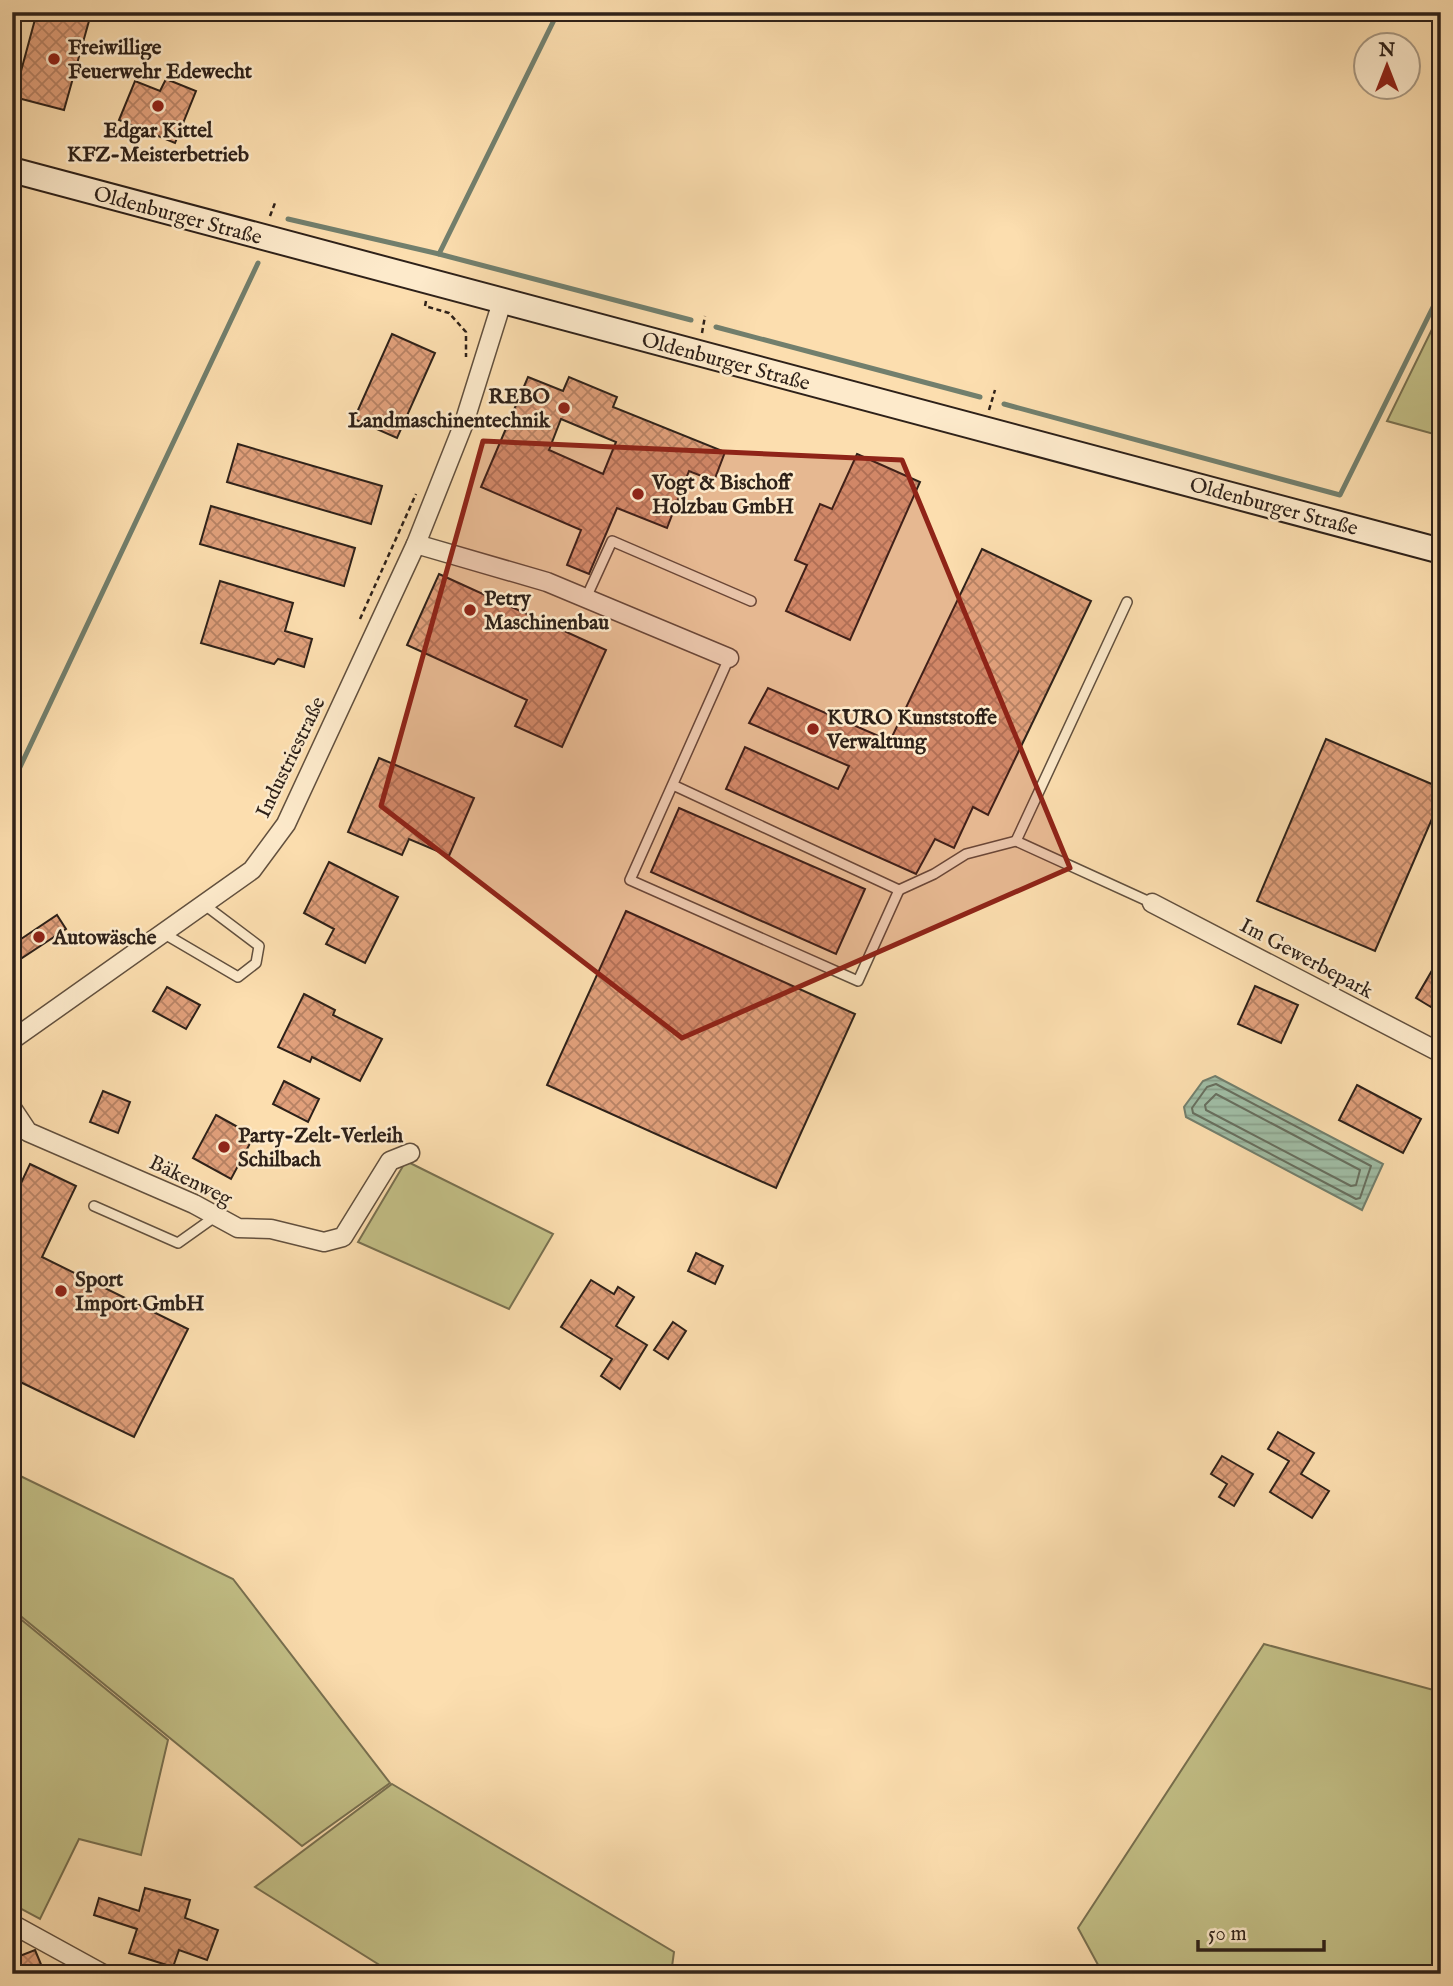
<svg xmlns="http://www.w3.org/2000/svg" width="1453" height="1986" font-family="'IM FELL English',serif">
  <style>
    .grass { fill: #c3c087; stroke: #787050; stroke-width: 2 }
    .water { fill: url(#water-rules); stroke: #727f6d; stroke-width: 2 }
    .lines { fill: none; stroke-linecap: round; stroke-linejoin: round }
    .shore { stroke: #676f5f; stroke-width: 2 }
    .stream { stroke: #727f6d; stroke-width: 5 }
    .building { fill: url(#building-cross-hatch); stroke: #2e2119; stroke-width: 2; fill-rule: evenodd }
    .lane-casing { stroke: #62503e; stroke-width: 12 }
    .street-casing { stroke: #62503e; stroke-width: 21 }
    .secondary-casing { stroke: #2e2119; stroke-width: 28 }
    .path { stroke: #2e2119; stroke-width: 2.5; stroke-dasharray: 5 3.5; stroke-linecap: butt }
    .lane { stroke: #fdeacb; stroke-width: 9 }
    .street { stroke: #fdeacb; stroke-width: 18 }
    .secondary { stroke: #fdeacb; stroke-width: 24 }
    .marked { fill: #8f2418; fill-opacity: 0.2; stroke: #8f2418; stroke-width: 5; stroke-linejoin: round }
    .poi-dot { fill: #8f2418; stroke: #fdeacb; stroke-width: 2.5 }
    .labels { text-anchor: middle; stroke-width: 5; stroke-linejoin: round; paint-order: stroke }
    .poi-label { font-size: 21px; font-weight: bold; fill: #2e2119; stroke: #fdeacb; text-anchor: start }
    .street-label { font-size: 21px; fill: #2e2119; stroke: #fdeacb }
  </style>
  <defs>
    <pattern id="water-rules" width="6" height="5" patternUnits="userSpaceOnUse" patternTransform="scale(1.75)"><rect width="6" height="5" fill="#a0bda5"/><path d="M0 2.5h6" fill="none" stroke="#8aa28d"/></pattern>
    <pattern id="building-cross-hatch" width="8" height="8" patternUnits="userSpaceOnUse" patternTransform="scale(1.75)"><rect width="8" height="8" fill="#e1a07b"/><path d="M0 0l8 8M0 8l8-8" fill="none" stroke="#b78264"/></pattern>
  </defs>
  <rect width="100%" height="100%" fill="#fcdeaf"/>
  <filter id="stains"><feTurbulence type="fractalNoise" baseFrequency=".00286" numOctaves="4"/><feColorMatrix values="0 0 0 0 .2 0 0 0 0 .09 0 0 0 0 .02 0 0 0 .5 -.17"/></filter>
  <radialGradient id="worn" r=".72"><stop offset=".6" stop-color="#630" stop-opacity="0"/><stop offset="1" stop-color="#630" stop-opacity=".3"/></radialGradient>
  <!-- grass -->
  <g class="grass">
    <path d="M1441,311V436L1387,421Z"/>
    <path d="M406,1161L553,1234L509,1309L358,1242Z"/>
    <path d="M12,1472L233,1579L390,1783L302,1846L12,1609Z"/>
    <path d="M12,1612L168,1740L141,1855L79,1839L40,1919L12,1904Z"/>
    <path d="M1264,1644L1441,1692V1974H1233L1232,1969L1209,1974H1103L1078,1928Z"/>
    <path d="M392,1784L674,1952L671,1974H394L255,1887Z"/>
  </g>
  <!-- water -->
  <path class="water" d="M1215,1076L1383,1164L1362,1210L1186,1117L1184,1107L1203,1081Z"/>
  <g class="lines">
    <!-- shore -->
    <g class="shore">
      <path d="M1216,1084L1371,1166L1360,1198L1356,1199L1193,1113L1192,1108L1207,1087Z"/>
      <path d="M1216,1094L1360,1170L1356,1185L1351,1186L1206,1110L1205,1105Z"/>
    </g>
    <!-- stream -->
    <g class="stream">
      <path d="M288,219L439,254L558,12"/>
      <path d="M439,254L691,320"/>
      <path d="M716,327L980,397"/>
      <path d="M1004,404L1340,495L1441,291"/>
      <path d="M12,784L258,263"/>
    </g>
  </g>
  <!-- building -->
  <g class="building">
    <path d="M37,12H60L89,21L64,110L14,97Z"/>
    <path d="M166,79L196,91L175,143L119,120L135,81L160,91Z"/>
    <path d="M392,334L435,353L397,438L354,419Z"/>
    <path d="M528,377L563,391L569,377L617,397L613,407L725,452L714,481L689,471L667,528L617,508L589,574L567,565L581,530L481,487ZM561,419L616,442L603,474L549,450Z"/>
    <path d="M238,444L382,486L371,524L227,482Z"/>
    <path d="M857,454L920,482L850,640L786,611L807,565L795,560L820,504L832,509Z"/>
    <path d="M211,506L355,548L344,586L200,544Z"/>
    <path d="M982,549L1091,601L988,815L973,807L954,848L935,839L916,874L726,789L745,747L838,789L849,766L749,723L768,688L890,741Z"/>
    <path d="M439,574L606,650L562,747L515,726L527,700L407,645Z"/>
    <path d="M220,581L293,603L285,631L312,639L304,667L278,659L274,664L201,643Z"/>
    <path d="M1326,739L1441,788V798L1375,951L1257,901Z"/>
    <path d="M379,758L474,798L449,856L409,839L402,855L348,832Z"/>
    <path d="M679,808L865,889L836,954L651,872Z"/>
    <path d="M329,862L398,897L365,963L326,944L334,929L304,913Z"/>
    <path d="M626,911L855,1014L776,1188L547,1085Z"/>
    <path d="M57,915L66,929L19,960L12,945Z"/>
    <path d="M1441,955V1013L1416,998Z"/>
    <path d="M1255,986L1298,1005L1281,1043L1238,1024Z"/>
    <path d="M167,987L200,1005L186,1029L153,1011Z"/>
    <path d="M304,994L335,1010L333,1015L382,1039L360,1081L312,1057L310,1062L278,1047Z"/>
    <path d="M284,1081L319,1099L308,1122L273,1104Z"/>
    <path d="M1357,1085L1421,1119L1403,1153L1339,1120Z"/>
    <path d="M103,1091L130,1102L118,1133L90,1122Z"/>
    <path d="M216,1115L254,1136L231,1179L193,1158Z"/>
    <path d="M30,1164L76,1186L42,1257L188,1329L134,1437L12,1378V1202Z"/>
    <path d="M696,1253L723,1266L715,1284L688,1271Z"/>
    <path d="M591,1280L614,1294L618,1287L634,1297L616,1326L647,1345L620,1389L601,1376L612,1359L561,1327Z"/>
    <path d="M673,1322L686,1331L668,1359L654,1350Z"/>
    <path d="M1278,1432L1314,1453L1301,1474L1329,1491L1312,1518L1270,1492L1289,1461L1268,1449Z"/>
    <path d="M1222,1456L1253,1474L1234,1506L1219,1497L1227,1484L1211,1474Z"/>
    <path d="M145,1888L190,1900L185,1918L218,1930L207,1960L179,1950L173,1967L129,1953L137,1929L94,1915L99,1898L139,1911Z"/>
    <path d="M35,1950L45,1974H12V1959Z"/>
  </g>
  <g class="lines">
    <defs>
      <g id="lane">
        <path d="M586,598L612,541L751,601"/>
        <path d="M1127,602L1016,841L1152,903"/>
        <path d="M673,785L899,890L858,981L630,880L729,658"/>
        <path d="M899,890L934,874L966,854L1016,841"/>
        <path d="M163,933L238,977L256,963L259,946L206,906"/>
        <path d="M94,1206L178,1243L216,1216"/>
      </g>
      <g id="street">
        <path d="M416,544L547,582L729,658"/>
        <path d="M1152,903L1441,1053"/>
        <path d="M12,1040L252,870L286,824L416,544L464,423L502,302"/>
        <path d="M12,1108L28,1132L194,1204L238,1228L271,1229L324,1242L343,1237L390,1161L410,1153"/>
        <path d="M12,1924L103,1974"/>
      </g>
      <path id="secondary" d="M12,170L1441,551"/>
    </defs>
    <!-- lane casing -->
    <use href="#lane" class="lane-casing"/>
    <!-- street casing -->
    <use href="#street" class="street-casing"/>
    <!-- secondary casing -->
    <use href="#secondary" class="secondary-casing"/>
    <!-- path -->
    <g class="path">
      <path d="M270,216L275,203"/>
      <path d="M426,301L425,306L449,313L466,332V357"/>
      <path d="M702,333L705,316"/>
      <path d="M989,410L995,390"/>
      <path d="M360,619L416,494"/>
    </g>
    <!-- lane -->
    <use href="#lane" class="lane"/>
    <!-- street -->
    <use href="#street" class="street"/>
    <!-- secondary -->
    <use href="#secondary" class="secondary"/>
  </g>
  <!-- marked area -->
  <path class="marked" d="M483,441L902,460L1070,868L682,1038L381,806Z"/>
  <!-- markers -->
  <g class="poi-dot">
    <circle cx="54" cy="59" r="7"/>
    <circle cx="158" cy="106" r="7"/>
    <circle cx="564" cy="408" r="7"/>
    <circle cx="638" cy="494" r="7"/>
    <circle cx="470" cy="610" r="7"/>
    <circle cx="813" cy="729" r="7"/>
    <circle cx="39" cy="937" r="7"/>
    <circle cx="224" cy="1147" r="7"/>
    <circle cx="61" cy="1291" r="7"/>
  </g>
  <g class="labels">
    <!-- poi labels -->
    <g class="poi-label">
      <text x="68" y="54">Freiwillige<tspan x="68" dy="24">Feuerwehr Edewecht</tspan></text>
      <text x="158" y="137" text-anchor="middle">Edgar Kittel<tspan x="158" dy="24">KFZ-Meisterbetrieb</tspan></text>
      <text x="550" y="403" text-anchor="end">REBO<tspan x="550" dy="24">Landmaschinentechnik</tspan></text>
      <text x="652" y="489">Vogt &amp; Bischoff<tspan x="652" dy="24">Holzbau GmbH</tspan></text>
      <text x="484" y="605">Petry<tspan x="484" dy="24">Maschinenbau</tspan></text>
      <text x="827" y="724">KURO Kunststoffe<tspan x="827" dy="24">Verwaltung</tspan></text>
      <text x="53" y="944">Autowäsche</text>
      <text x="238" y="1142">Party-Zelt-Verleih<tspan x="238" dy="24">Schilbach</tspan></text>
      <text x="75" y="1286">Sport<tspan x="75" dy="24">Import GmbH</tspan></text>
    </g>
    <!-- street labels -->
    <g class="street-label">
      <text transform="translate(178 215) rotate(15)" y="7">Oldenburger Straße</text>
      <text transform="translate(726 361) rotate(15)" y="7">Oldenburger Straße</text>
      <text transform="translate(1274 506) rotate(15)" y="7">Oldenburger Straße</text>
      <text transform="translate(290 757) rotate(-64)" y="7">Industriestraße</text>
      <text transform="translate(1307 958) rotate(28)" y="7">Im Gewerbepark</text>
      <text transform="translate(191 1180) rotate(26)" y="7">Bäkenweg</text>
    </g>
  </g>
  <!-- margin -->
  <rect width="1453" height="1986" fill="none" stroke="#fcdeaf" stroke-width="42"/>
  <rect x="14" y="14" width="1425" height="1958" fill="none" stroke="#2e2119" stroke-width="3.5"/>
  <rect x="21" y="21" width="1411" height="1944" fill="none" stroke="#2e2119" stroke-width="2"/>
  <!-- north arrow -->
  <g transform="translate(1387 66)"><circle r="33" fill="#fdeacb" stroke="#aa9a84" stroke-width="2"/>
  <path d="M0-5L12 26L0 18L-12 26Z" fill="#8f2418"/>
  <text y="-10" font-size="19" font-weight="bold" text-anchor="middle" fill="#2e2119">N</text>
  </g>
  <!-- scale -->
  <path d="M1198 1940v10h126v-10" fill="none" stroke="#2e2119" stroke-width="3.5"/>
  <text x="1208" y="1940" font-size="21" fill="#2e2119" stroke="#fdeacb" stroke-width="5" paint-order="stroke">50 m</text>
  <rect width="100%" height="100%" filter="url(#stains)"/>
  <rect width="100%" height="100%" fill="url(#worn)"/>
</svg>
